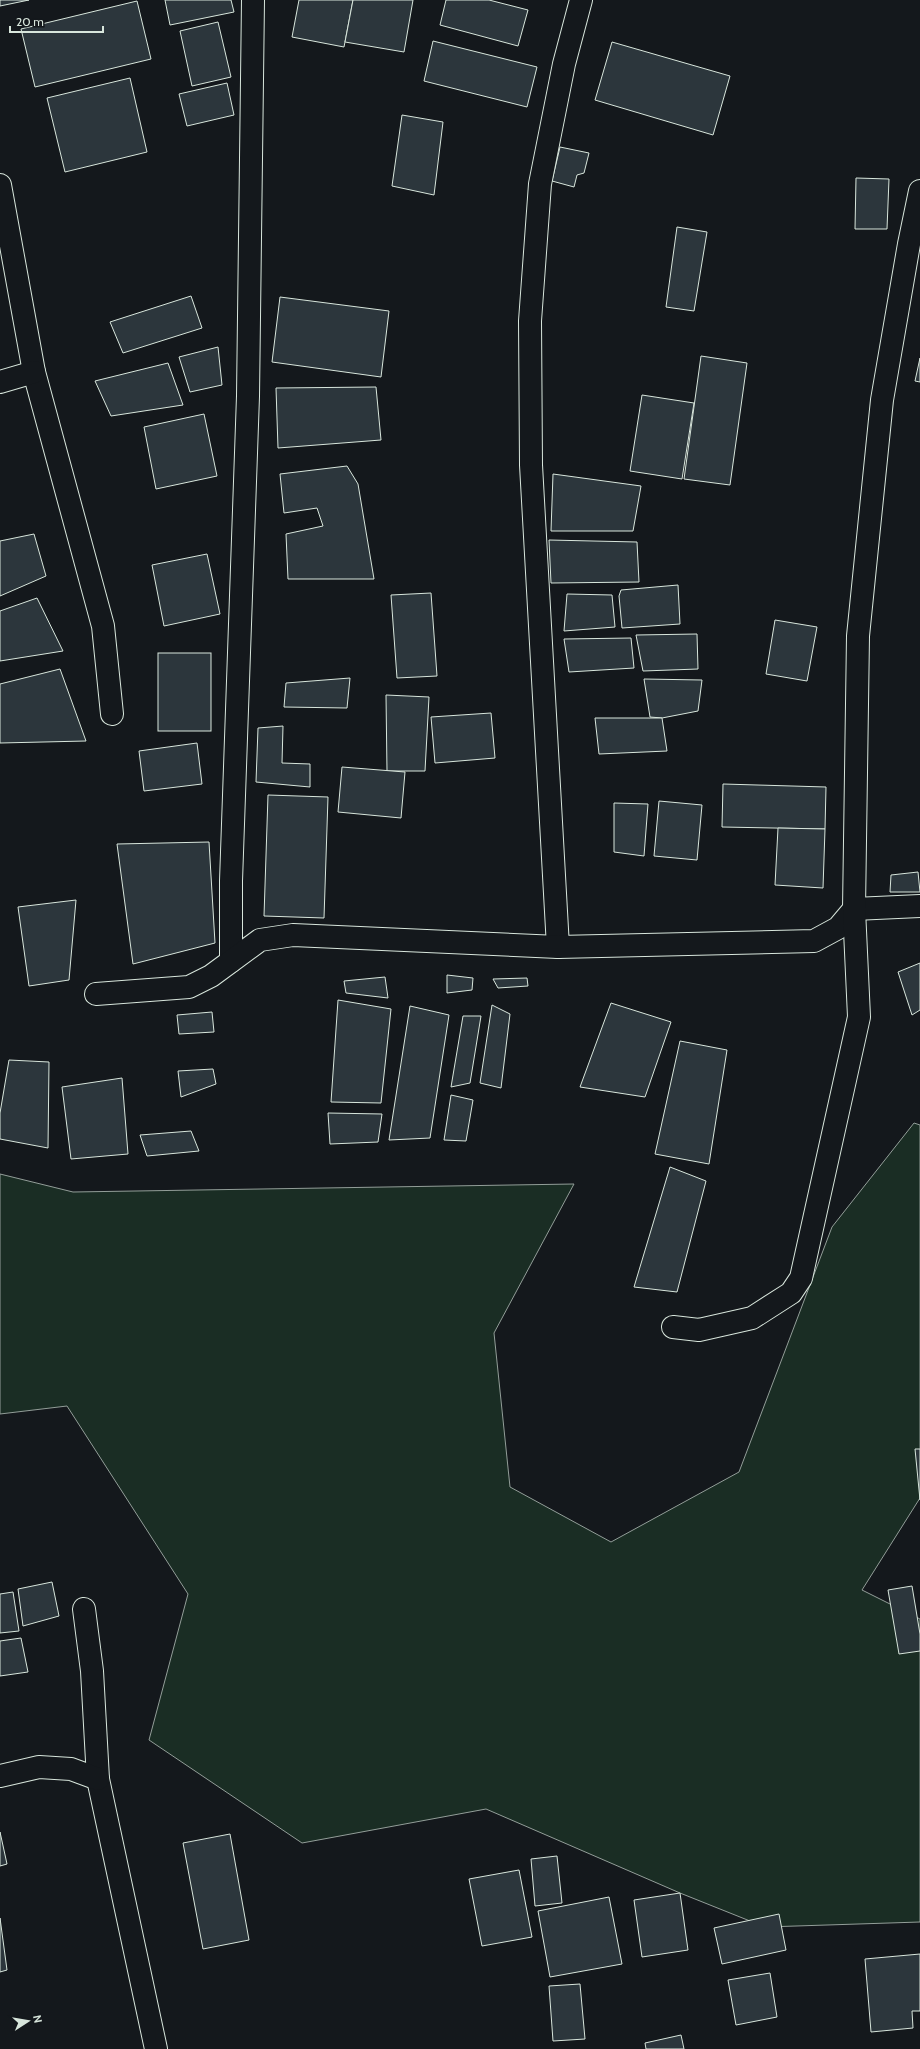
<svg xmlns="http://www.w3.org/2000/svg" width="920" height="2049" font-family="Cabin,sans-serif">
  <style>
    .green { fill: #1a2d24; stroke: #939e99 }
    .building { fill: #2c363c; stroke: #d8e6dc }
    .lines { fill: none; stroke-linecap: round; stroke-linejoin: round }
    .street-casing { stroke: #d8e6dc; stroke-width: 24 }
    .street { stroke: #14181c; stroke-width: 22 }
  </style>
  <rect width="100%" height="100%" fill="#14181c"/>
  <!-- green -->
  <path class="green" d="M914,1123L920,1125V1498L862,1590L920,1619V1922L765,1927L680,1893L486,1809L302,1843L149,1740L188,1594L67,1406L0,1414V1174L73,1192L574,1184L494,1333L510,1487L611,1542L739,1472L832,1227Z"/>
  <!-- building -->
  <g class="building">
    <path d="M0,0H29L0,6Z"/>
    <path d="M165,0H231L234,12L170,25Z"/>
    <path d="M299,0H353L344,47L292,37Z"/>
    <path d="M353,0H413L404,52L345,42Z"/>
    <path d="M446,0H489L528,10L518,46L440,25Z"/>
    <path d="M137,1L151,59L35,87L21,29Z"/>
    <path d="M218,22L231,77L192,86L180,31Z"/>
    <path d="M433,41L537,67L527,107L424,81Z"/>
    <path d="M612,42L730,76L713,135L595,100Z"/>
    <path d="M130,78L147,152L65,172L47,98Z"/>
    <path d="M227,83L234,115L187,126L179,94Z"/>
    <path d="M402,115L443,122L434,195L392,186Z"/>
    <path d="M560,147L589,153L584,173L577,175L574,187L552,181Z"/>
    <path d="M856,178L889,179L887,229H855Z"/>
    <path d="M677,227L707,232L694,311L666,307Z"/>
    <path d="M191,296L202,328L123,353L110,322Z"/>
    <path d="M280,297L389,311L381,377L272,362Z"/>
    <path d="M218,347L222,385L190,392L179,357Z"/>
    <path d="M701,356L747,363L730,485L684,479Z"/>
    <path d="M920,358V382L915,381Z"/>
    <path d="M168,363L183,405L111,416L95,381Z"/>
    <path d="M376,387L381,440L278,448L276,388Z"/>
    <path d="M642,395L694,403L682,479L630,471Z"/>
    <path d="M204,414L217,476L156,489L144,427Z"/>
    <path d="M347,466L358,484L374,579H288L286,534L323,526L317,508L284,513L280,474Z"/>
    <path d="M553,474L641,486L633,531H551Z"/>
    <path d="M34,534L46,576L0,596V541Z"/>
    <path d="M549,540L637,542L639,582L551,583Z"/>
    <path d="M207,554L220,614L164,626L152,565Z"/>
    <path d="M678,585L680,624L622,628L619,596L621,590Z"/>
    <path d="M431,593L437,676L397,678L391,595Z"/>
    <path d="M567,594L612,595L615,627L564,631Z"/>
    <path d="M37,598L63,651L0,661V611Z"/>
    <path d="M775,620L817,627L807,681L766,674Z"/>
    <path d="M697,634L698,669L643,671L636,635Z"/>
    <path d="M631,638L634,668L569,672L564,639Z"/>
    <rect x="158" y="653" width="53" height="78"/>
    <path d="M60,669L86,741L0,743V684Z"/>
    <path d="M350,678L347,708L284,707L286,683Z"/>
    <path d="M644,679L702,680L698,711L662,718L650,717Z"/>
    <path d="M386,695L429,697L425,771H387Z"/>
    <path d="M491,713L495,758L435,763L431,717Z"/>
    <path d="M595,718H662L667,751L599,754Z"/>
    <path d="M283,726L282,763L310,764V787L256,782L258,728Z"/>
    <path d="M197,743L202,784L144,791L139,751Z"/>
    <path d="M342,767L405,772L401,818L338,812Z"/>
    <path d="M723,784L826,787L825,829L722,827Z"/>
    <path d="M268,795L328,797L324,918L264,916Z"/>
    <path d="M659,801L702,805L697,860L654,856Z"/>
    <path d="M614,803L648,804L644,856L614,852Z"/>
    <path d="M778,828L825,829L823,888L775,885Z"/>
    <path d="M209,842L215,943L133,964L117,844Z"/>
    <path d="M918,872L920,892H890L891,875Z"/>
    <path d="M76,900L69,980L29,986L18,907Z"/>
    <path d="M920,963V1010L912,1015L898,972Z"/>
    <path d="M447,975L473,978L472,990L447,993Z"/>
    <path d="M385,977L388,998L346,993L344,981Z"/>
    <path d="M527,978L528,986L498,988L493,979Z"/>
    <path d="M338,1000L391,1009L381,1103L331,1102Z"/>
    <path d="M611,1003L671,1022L645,1097L580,1087Z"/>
    <path d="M492,1005L510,1014L501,1088L480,1083Z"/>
    <path d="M410,1006L449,1015L430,1138L389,1140Z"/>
    <path d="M212,1012L214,1032L179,1034L177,1015Z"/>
    <path d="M463,1016H481L470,1083L451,1087Z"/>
    <path d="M680,1041L727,1050L709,1164L655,1154Z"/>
    <path d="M9,1060L49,1062L48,1148L0,1139V1113Z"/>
    <path d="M213,1069L216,1084L181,1097L178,1071Z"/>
    <path d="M122,1078L128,1154L71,1159L62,1087Z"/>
    <path d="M451,1095L473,1100L466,1141L444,1140Z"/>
    <path d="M328,1113L382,1114L378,1142L330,1144Z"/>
    <path d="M191,1131L199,1151L147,1156L140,1135Z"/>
    <path d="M670,1167L706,1181L677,1292L634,1287Z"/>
    <path d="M915,1449H920V1500Z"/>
    <path d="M52,1582L59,1616L23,1626L18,1589Z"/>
    <path d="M912,1586L920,1634V1651L899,1654L888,1590Z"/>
    <path d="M13,1592L19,1631L0,1633V1594Z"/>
    <path d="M21,1638L28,1672L0,1676V1641Z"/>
    <path d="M0,1832L7,1864L0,1866Z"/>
    <path d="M230,1834L249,1940L203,1949L183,1843Z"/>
    <path d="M557,1856L562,1903L535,1906L531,1859Z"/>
    <path d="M519,1870L532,1937L482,1946L469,1879Z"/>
    <path d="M680,1893L688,1950L642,1957L634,1900Z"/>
    <path d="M609,1897L622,1964L550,1977L538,1911Z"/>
    <path d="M779,1914L786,1950L722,1964L714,1928Z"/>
    <path d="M0,1918L7,1970L0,1972Z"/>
    <path d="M920,1954V2011H912L913,2028L871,2032L865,1959Z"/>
    <path d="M770,1973L777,2017L736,2025L728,1980Z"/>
    <path d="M580,1984L585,2039L553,2041L549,1986Z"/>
    <path d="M681,2035L684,2049H646L645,2043Z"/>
  </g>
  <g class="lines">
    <defs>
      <g id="street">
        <path d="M0,185L34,372L103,626L112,714"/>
        <path d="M0,382L34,372"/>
        <path d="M558,947L531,465L530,321L540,184L564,64L581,0"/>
        <path d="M231,961V881L248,396L253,0"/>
        <path d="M96,994L189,987L211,976L260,940L293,935L558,947L814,941L838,928L854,909L920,906"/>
        <path d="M673,1327L699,1330L752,1318L791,1293L801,1278L859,1017L854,909L858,636L882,400L909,244L920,191"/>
        <path d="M84,1609L92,1671L98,1779L156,2049"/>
        <path d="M0,1776L39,1767L71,1769L98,1779"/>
      </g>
    </defs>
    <!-- street casing -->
    <use href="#street" class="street-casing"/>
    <!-- street -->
    <use href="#street" class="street"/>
  </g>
  <!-- north arrow -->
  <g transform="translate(28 2021) rotate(78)" stroke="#14181c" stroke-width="3" paint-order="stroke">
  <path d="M0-3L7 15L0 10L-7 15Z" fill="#d8e6dc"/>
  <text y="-6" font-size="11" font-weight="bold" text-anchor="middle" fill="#d8e6dc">N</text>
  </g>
  <!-- scale -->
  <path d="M10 26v6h93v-6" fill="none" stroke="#d8e6dc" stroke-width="2"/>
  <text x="16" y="26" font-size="12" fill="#d8e6dc" stroke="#14181c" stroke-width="3" paint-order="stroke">20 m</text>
</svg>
